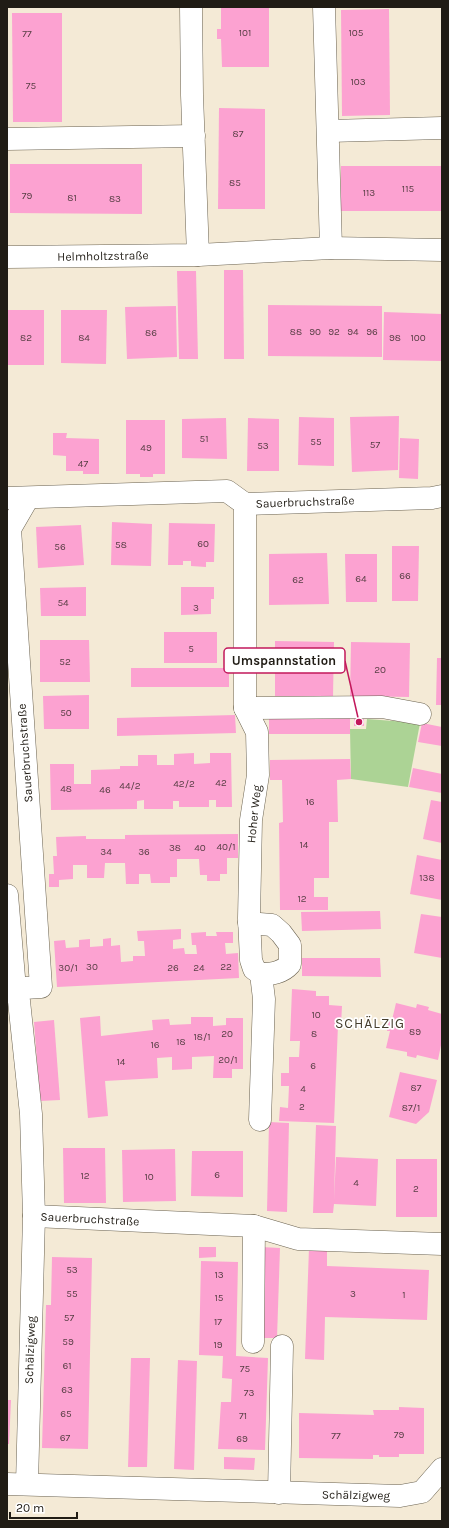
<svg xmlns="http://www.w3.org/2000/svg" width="449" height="1528" font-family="Karla,sans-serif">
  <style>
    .green { fill: #acd395 }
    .building { fill: #fca2d1 }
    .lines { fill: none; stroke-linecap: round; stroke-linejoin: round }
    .minor-casing { stroke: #6b6351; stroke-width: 23 }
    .minor { stroke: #fff; stroke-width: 22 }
    .labels { text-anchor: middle; stroke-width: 3.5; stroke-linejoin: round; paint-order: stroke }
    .number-label { font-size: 10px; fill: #573e44 }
    .street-label { font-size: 12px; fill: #201c15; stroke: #fff }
    .quarter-label { font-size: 14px; letter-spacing: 1px; fill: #453d2c; stroke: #fff }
    .leader { fill: none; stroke: #c2185b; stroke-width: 1.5 }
    .callout-dot { fill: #c2185b; stroke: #fff; stroke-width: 1.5 }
    .callout { fill: #fff; stroke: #c2185b; stroke-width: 1.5 }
    .callout-label { font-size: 13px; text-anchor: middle; font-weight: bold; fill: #201c15 }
  </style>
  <rect width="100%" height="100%" fill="#f4ead6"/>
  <!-- green -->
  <path class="green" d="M367,719L420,723L408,787L351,779L350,729H366Z"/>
  <!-- building -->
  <g class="building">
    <path d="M221,7H269V67H222L221,39H217V29H221Z"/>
    <path d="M389,9L390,115L342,116L341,10Z"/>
    <path d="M12,13H62V122H13Z"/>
    <path d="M219,108L265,109V209H218Z"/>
    <path d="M10,164H142V214L10,213Z"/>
    <rect x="341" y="166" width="101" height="45"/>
    <path d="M224,270H243L244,359H224Z"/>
    <path d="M177,271H196L198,359H179Z"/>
    <path d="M268,305L382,306V357L268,356Z"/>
    <path d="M176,306L177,357L127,359L125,307Z"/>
    <rect x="7" y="310" width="37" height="55"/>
    <path d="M61,310H107L106,364L61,363Z"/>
    <path d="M384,312L442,314V361L383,360Z"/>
    <path d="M399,416L398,470L352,472L350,417Z"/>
    <path d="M299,417L334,418V466L298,465Z"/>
    <path d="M226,418L227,459L182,458V419Z"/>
    <path d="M248,418L279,419V471H247Z"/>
    <path d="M126,420H165V474H153V477H140V474H126Z"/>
    <path d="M53,433H67L66,438L99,439V474H83V471H66V456L53,455Z"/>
    <path d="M400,438L419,439L418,479L399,478Z"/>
    <path d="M112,522L152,524L151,566L111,565Z"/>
    <path d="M169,523L215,524L214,562H206V567L191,566V561H183V565H168Z"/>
    <path d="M81,525L84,565L38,568L36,527Z"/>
    <path d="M392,546H419L418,601H392Z"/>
    <path d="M327,553L329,604L269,605V554Z"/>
    <path d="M345,554H377V602H346Z"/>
    <path d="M86,587V616H41L40,588Z"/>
    <path d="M181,587H214V599H211V614L181,615Z"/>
    <rect x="164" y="632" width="53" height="31"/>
    <path d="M40,640H89L90,682H40Z"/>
    <path d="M275,641L334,642L333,697L275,696Z"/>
    <path d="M351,642L410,643L409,697L350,696Z"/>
    <path d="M437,658H442V705H436Z"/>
    <rect x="131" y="668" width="98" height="19"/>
    <path d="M89,695V729H44L43,696Z"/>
    <path d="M350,713V734H269V714Z"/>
    <path d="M235,715L236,733L117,736V718Z"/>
    <rect x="354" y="719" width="10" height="7"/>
    <path d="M422,723L442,727V746L418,742Z"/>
    <path d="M194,753V764L210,763V753H231L232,807H216V800H209V807H179V801H173V809H144V800L137,801V809L51,810L50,764H74V784H91V770L120,769V766H138V755H157V765H174V754Z"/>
    <path d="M350,759L351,779L337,780L338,822H329V878H314V897H328V910H280L279,823L283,822L282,780H270V760Z"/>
    <path d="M413,768L442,774V793L409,787Z"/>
    <path d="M431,800L442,802V843L423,839Z"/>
    <path d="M238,834V858H227V874H220V881H207V875H200L199,859H177V877H170V883H151L150,874H139V884H126L125,863H105L104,878H87V865H73V879L59,880V887H49V874H54L53,856H57L56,837L86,836V839H125V835Z"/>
    <path d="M417,855L442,860V900L410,894Z"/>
    <path d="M380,911L381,929L302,931L301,912Z"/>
    <path d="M421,914L442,917V958L414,953Z"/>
    <path d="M181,929V939L173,940V949L184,948L185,954H197L196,945H192L191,933L206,932V936H217L216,932H233V943H225L226,954L238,953L239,978L57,987L54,941L65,940L66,948L79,947V940L90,939V947L103,946V939L111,938V946L120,945L121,962L133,961V956H145L144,941H138L137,931Z"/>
    <path d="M302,958H380L381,977L302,976Z"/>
    <path d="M292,989L316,991V996H329V1005L342,1006L341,1025H338L334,1123L279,1121L280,1107L288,1108L289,1086H281V1073H289V1057H299L300,1041H290Z"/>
    <path d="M396,1003L416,1008L417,1004L429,1007L428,1010L442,1014V1040L438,1060L417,1055L416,1058L407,1056V1052L386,1048L390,1031H387L389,1019L392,1020Z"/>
    <path d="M100,1016L101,1036L153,1030L152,1020L169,1019L170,1025L191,1024V1017H213V1026L226,1025V1018H243V1069H232V1078H213L214,1056L192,1057V1069L172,1070V1057L157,1058L158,1078L105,1081L108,1116L88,1118L80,1018Z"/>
    <path d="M54,1020L60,1100L40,1101L34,1022Z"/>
    <path d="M400,1072L437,1080L429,1112L416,1124L389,1117Z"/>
    <path d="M269,1122L289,1123L287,1212L267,1211Z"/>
    <path d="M316,1125L336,1126L334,1200L336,1157L378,1159L376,1206L334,1204L333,1213H313Z"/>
    <path d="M63,1148H105L106,1203H64Z"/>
    <path d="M175,1149L176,1201L123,1202L122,1150Z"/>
    <path d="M192,1151H243V1197L191,1196Z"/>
    <rect x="396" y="1159" width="41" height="58"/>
    <path d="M199,1247H216V1257L199,1258Z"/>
    <path d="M261,1247L280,1248L277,1338H258Z"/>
    <path d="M309,1248L327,1249V1266L429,1270L427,1320L325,1317L324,1360L305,1359Z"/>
    <path d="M52,1257L92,1258L88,1449L42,1448L46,1305H51Z"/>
    <path d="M201,1261L238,1262L236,1356L268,1358L265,1450L218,1449L221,1402H231L232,1379L222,1378L223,1356L199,1355Z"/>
    <path d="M131,1358H150L147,1467H128Z"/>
    <path d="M178,1360L197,1361L194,1470L174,1469Z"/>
    <path d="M7,1400H11L9,1444H7Z"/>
    <path d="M399,1407L424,1408V1454H399V1457H379V1455H373V1459L299,1458V1413L374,1415L373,1410H399Z"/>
    <path d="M224,1457L255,1458L254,1470L224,1469Z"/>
  </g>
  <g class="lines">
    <defs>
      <g id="minor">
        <path d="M191,7L192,95L198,255"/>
        <path d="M324,7L331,248"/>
        <path d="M329,131L442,128"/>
        <path d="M7,139L194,136"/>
        <path d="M7,257L198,255L331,248L442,250"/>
        <path d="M7,498L227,491L245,504L432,498L442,496"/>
        <path d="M245,504V708L257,732L258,775L251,820L249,918L251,960L254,969L261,974L264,999L260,1120"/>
        <path d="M245,708L382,707L420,714"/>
        <path d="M7,895L15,989L19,1001L31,1114L34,1216L254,1226L298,1239L442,1244"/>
        <path d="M249,923L272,925L281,933L290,945V964C282,973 272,974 261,974"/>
        <path d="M7,989L41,987L10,529L28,498"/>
        <path d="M253,1342L254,1226"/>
        <path d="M7,1484L400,1496L422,1492L442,1469"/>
        <path d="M27,1484L34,1216"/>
        <path d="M279,1493L282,1346"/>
      </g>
    </defs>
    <!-- minor casing -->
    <use href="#minor" class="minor-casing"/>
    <!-- minor -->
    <use href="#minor" class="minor"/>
  </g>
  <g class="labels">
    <!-- number labels -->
    <g class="number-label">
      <text x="245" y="36">101</text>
      <text x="356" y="36">105</text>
      <text x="27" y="37">77</text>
      <text x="358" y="85">103</text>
      <text x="31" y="89">75</text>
      <text x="238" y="137">87</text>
      <text x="235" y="186">85</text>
      <text x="408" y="192">115</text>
      <text x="369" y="196">113</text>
      <text x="27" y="199">79</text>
      <text x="72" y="201">81</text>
      <text x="115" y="202">83</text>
      <text x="296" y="335">88</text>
      <text x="315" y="335">90</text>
      <text x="334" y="335">92</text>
      <text x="353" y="335">94</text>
      <text x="372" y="335">96</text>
      <text x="151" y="336">86</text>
      <text x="26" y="341">82</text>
      <text x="84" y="341">84</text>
      <text x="395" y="341">98</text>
      <text x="418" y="341">100</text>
      <text x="204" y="442">51</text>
      <text x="316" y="445">55</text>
      <text x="375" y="448">57</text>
      <text x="263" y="449">53</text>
      <text x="146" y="451">49</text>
      <text x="83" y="467">47</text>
      <text x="203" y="547">60</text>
      <text x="121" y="548">58</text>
      <text x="60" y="550">56</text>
      <text x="405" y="579">66</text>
      <text x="361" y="582">64</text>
      <text x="298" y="583">62</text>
      <text x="63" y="606">54</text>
      <text x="196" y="611">3</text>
      <text x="191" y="652">5</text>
      <text x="65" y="665">52</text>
      <text x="380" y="673">20</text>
      <text x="66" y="716">50</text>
      <text x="221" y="786">42</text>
      <text x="184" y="787">42/2</text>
      <text x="130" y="789">44/2</text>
      <text x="66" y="792">48</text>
      <text x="105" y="793">46</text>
      <text x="310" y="805">16</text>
      <text x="304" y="848">14</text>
      <text x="226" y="850">40/1</text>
      <text x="175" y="851">38</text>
      <text x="200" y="851">40</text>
      <text x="106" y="855">34</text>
      <text x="144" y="855">36</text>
      <text x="427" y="881">138</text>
      <text x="302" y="902">12</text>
      <text x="92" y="970">30</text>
      <text x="226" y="970">22</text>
      <text x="68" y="971">30/1</text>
      <text x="173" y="971">26</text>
      <text x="199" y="971">24</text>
      <text x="316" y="1018">10</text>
      <text x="415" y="1035">89</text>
      <text x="227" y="1037">20</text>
      <text x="314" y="1037">8</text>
      <text x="202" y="1040">18/1</text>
      <text x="181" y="1045">18</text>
      <text x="155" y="1048">16</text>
      <text x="228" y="1063">20/1</text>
      <text x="121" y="1065">14</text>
      <text x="313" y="1069">6</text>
      <text x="416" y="1091">87</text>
      <text x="303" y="1092">4</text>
      <text x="302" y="1110">2</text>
      <text x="411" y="1111">87/1</text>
      <text x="217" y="1178">6</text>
      <text x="85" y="1179">12</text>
      <text x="149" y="1180">10</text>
      <text x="356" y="1186">4</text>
      <text x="416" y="1192">2</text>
      <text x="72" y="1273">53</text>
      <text x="219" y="1278">13</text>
      <text x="72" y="1297">55</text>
      <text x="353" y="1297">3</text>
      <text x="404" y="1298">1</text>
      <text x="219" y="1301">15</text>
      <text x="69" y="1321">57</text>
      <text x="218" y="1325">17</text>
      <text x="68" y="1345">59</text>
      <text x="218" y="1348">19</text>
      <text x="67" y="1369">61</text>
      <text x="245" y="1372">75</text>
      <text x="67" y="1393">63</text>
      <text x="249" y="1396">73</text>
      <text x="66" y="1417">65</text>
      <text x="243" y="1419">71</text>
      <text x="399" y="1438">79</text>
      <text x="336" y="1439">77</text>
      <text x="65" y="1441">67</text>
      <text x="242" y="1442">69</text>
    </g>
    <!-- street labels -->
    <g class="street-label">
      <text transform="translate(103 256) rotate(-1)" y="4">Helmholtzstraße</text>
      <text transform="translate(305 502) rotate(-2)" y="4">Sauerbruchstraße</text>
      <text transform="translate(25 753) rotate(-94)" y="4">Sauerbruchstraße</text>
      <text transform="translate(254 814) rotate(-84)" y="4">Hoher Weg</text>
      <text transform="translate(90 1219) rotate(3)" y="4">Sauerbruchstraße</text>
      <text transform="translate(30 1350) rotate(-88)" y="4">Schälzigweg</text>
      <text transform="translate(356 1495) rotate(1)" y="4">Schälzigweg</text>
    </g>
    <!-- quarter labels -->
    <g class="quarter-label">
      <text x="370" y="1028">SCHÄLZIG</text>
    </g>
  </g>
  <!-- callouts -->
  <path class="leader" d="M359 722L345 661"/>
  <circle class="callout-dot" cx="359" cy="722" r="4"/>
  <rect class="callout" x="224" y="648" width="121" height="25" rx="4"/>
  <g class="callout-label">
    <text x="284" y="665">Umspannstation</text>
  </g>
  <!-- border -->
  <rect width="449" height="1528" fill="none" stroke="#201c15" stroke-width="16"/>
  <!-- scale -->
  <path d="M10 1512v6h67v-6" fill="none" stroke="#201c15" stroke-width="2"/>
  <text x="16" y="1512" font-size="12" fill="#201c15" stroke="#ffffff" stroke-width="3" paint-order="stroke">20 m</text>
</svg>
